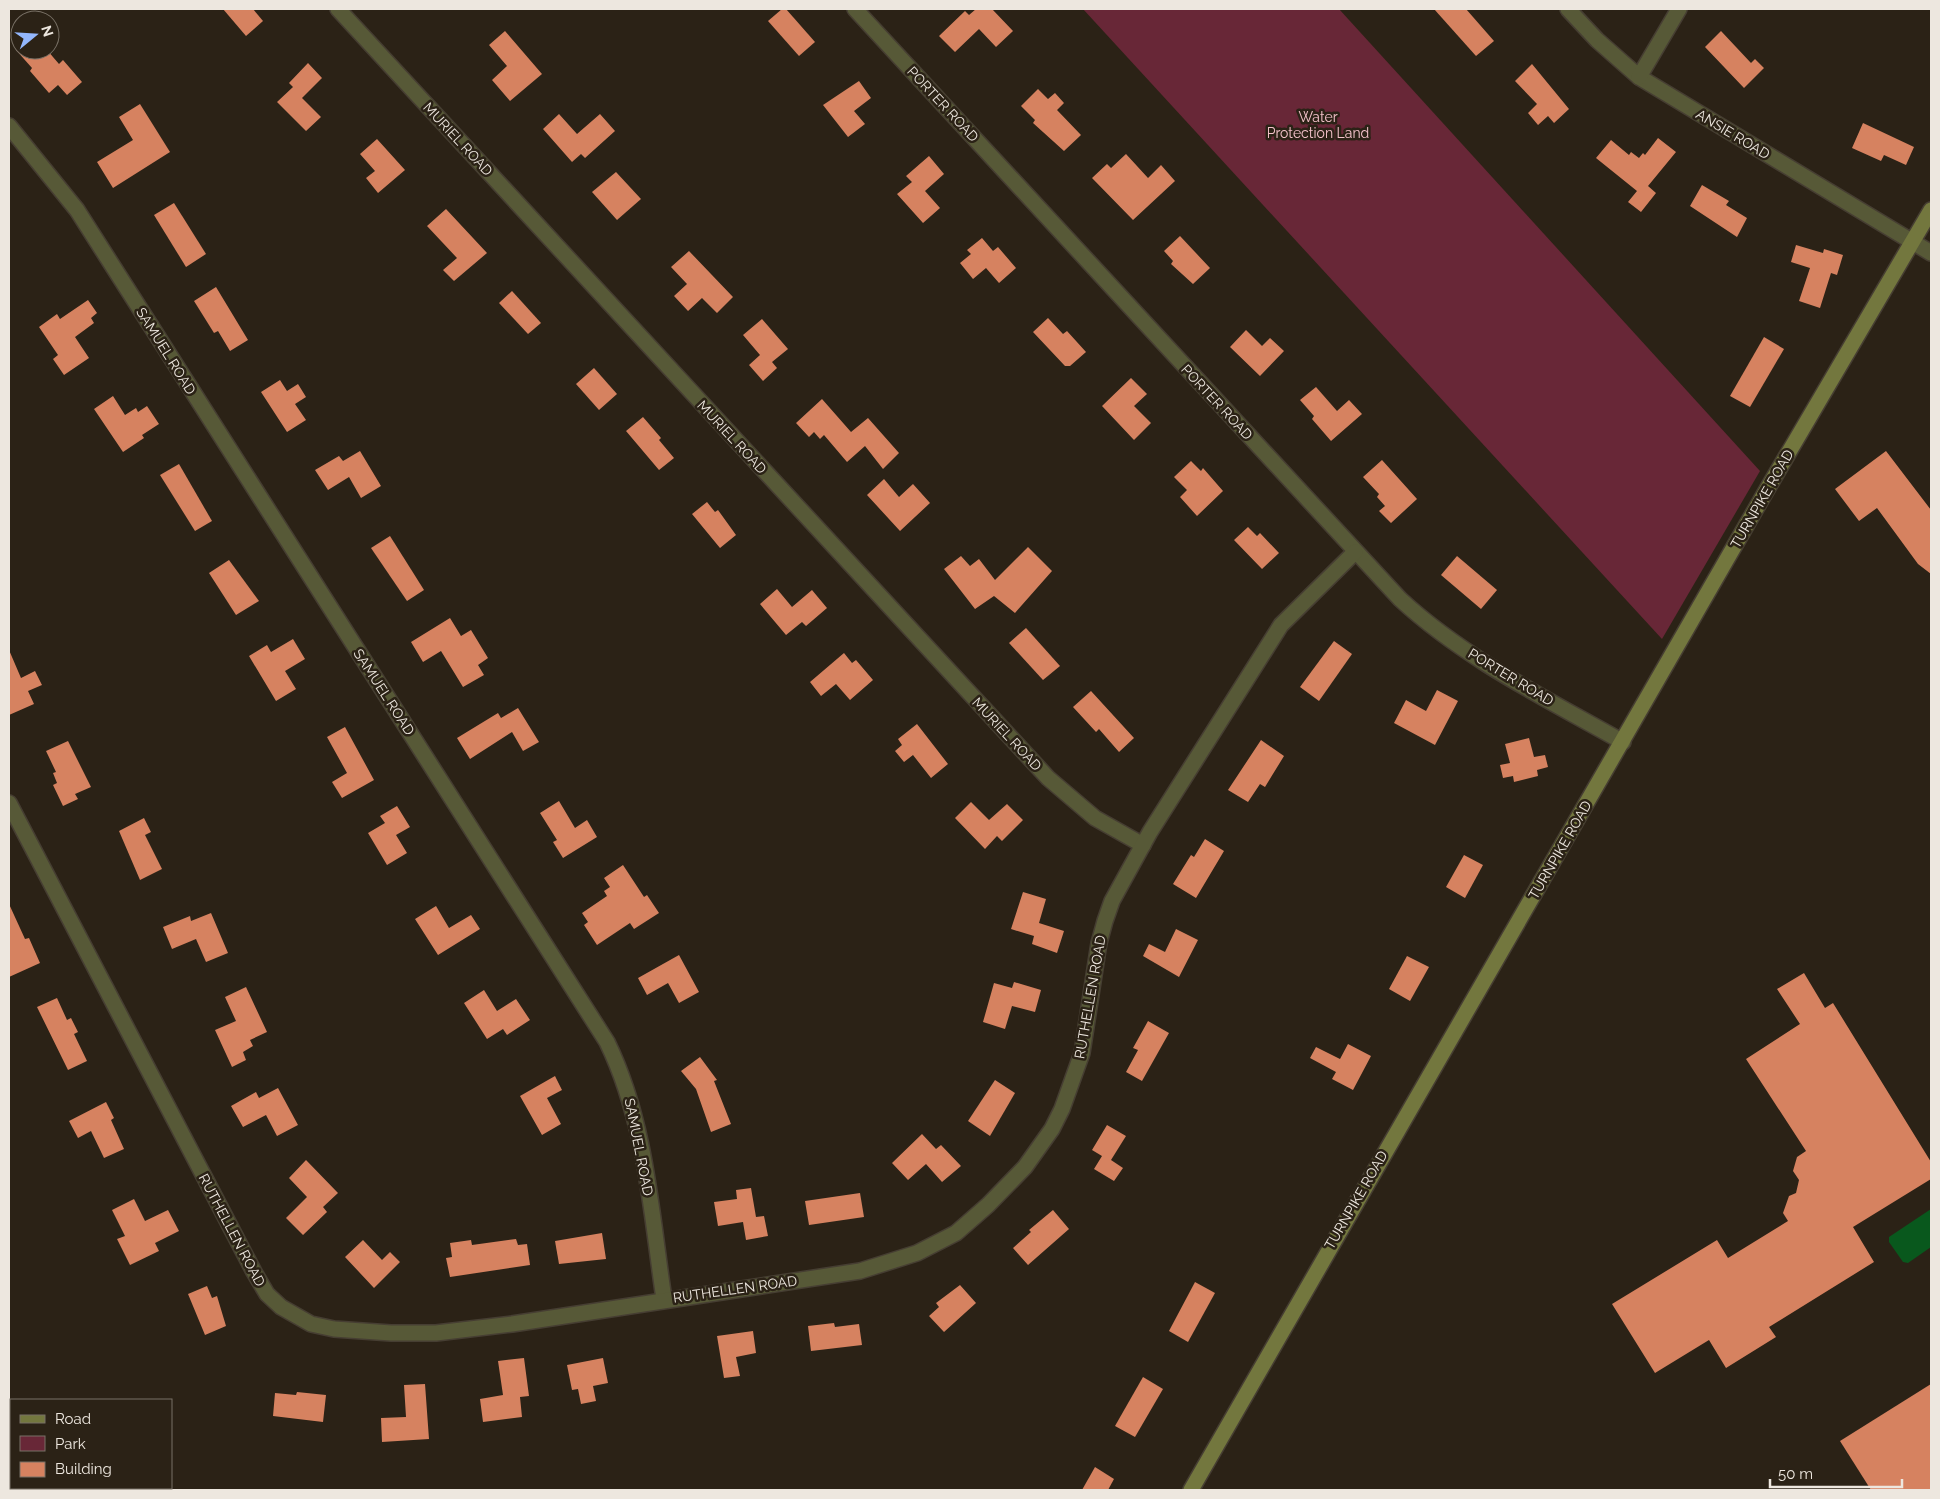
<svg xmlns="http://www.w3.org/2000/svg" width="1940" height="1499" font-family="Raleway,sans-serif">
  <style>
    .green { fill: #682737 }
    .water { fill: #09581d }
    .building { fill: #d68260 }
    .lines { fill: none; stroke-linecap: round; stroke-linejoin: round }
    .street-casing { stroke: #463e32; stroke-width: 18 }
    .secondary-casing { stroke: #463e32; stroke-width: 18 }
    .street { stroke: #575937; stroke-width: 15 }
    .secondary { stroke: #73773e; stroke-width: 15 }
    .labels { text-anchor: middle; stroke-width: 5; stroke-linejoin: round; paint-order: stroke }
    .street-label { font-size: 14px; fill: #ede7df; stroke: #2b2216 }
    .park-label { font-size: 14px; fill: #f5c3cb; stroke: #2b2216 }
  </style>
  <rect width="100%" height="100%" fill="#2b2216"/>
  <!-- green -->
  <path class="green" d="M1083,9H1339L1760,471L1662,639Z"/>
  <!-- water -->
  <path class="water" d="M1931,1209V1247L1908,1263L1903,1262L1889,1242V1237Z"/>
  <!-- building -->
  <g class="building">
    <path d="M223,9H253L263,21L246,36Z"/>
    <path d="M782,9H786L815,42L799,56L768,21Z"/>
    <path d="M976,9H992L1013,31L996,47L979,29L955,52L939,36L965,11L969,15Z"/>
    <path d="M1434,9H1466L1494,41L1476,56Z"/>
    <path d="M505,31L542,74L510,101L492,80L507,66L489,45Z"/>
    <path d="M1721,31L1751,63L1755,59L1764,68L1744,88L1705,47Z"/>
    <path d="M16,50H47L59,64L63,60L82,82L67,95L58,85L49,93L30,71L32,68Z"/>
    <path d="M308,63L322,78L302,98L321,117L306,131L277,102L293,87L289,83Z"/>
    <path d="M1532,64L1569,109L1554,123L1548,116L1538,125L1528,113L1537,104L1515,81Z"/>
    <path d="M859,81L871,98L854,111L865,124L848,137L823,105Z"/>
    <path d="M1038,89L1048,99L1055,93L1064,103L1057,110L1081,135L1064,151L1033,123L1035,120L1021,106Z"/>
    <path d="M140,104L170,152L113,188L97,162L133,140L119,117Z"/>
    <path d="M559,114L577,134L600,114L615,131L585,158L581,154L572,162L543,129Z"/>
    <path d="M1863,123L1914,147L1906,165L1884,155L1881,161L1852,148Z"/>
    <path d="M1658,138L1676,152L1648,186L1656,193L1641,212L1628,202L1637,191L1596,158L1611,140L1629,155L1631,152L1639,158L1643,153L1645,155Z"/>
    <path d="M377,139L405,170L378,193L366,178L375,171L360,154Z"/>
    <path d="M1126,154L1148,178L1161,165L1175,181L1133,220L1092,178L1107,164L1111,168Z"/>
    <path d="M929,156L944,174L925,191L940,208L923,223L897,194L912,182L906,176Z"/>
    <path d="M616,172L641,199L617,220L592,192Z"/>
    <path d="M1702,185L1729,201L1726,205L1747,218L1737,237L1690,206Z"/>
    <path d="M174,203L206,254L186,267L154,215Z"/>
    <path d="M446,209L487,253L454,281L443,270L457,258L427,226Z"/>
    <path d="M1180,236L1210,268L1193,284L1171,264L1173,261L1164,251Z"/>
    <path d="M982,238L993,251L998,247L1016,268L999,283L986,268L973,279L960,263L971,254L967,250Z"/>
    <path d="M1796,245L1823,253L1824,249L1843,255L1837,275L1831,273L1820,308L1799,301L1810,268L1791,262Z"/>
    <path d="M689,251L733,297L717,313L702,298L688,311L674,296L687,284L671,267Z"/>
    <path d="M216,287L248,340L230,351L218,331L214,333L194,301Z"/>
    <path d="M512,291L541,323L528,334L499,303Z"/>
    <path d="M88,300L97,313L91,318L94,323L75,337L89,358L64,375L53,359L58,355L39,327L57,314L60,319Z"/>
    <path d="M1048,318L1063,334L1067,331L1086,352L1070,366H1065L1033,332Z"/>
    <path d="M762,319L788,349L772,362L777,368L763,381L749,365L760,355L743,335Z"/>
    <path d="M1246,330L1262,346L1270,338L1284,351L1260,376L1230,347Z"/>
    <path d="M1764,337L1784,349L1750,407L1730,396Z"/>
    <path d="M594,368L617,394L599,410L576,384Z"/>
    <path d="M1131,378L1147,394L1134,406L1151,423L1134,440L1102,406Z"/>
    <path d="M280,380L287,391L298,384L306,397L295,404L306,420L287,432L261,392Z"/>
    <path d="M1316,387L1337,411L1349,400L1362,414L1331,441L1312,419L1314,416L1300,400Z"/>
    <path d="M113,396L125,415L136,408L138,412L147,406L159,424L142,435L144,438L123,452L94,409Z"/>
    <path d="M822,399L851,432L868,418L899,453L883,469L865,446L847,462L824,435L820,439L814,432L809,437L796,423Z"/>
    <path d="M643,417L661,438L659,440L674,458L659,470L626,431Z"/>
    <path d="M360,451L381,486L361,498L349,477L328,490L315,470L339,456L343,461Z"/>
    <path d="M1886,451L1931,510V574L1918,564L1877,508L1859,521L1835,489Z"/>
    <path d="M1382,460L1417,499L1391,523L1379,511L1385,506L1377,497L1379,494L1363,477Z"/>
    <path d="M1191,461L1201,471L1203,468L1223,491L1197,516L1180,497L1187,490L1174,477Z"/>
    <path d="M179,464L212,521L195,531L160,475Z"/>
    <path d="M884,479L899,497L913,484L930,503L900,531L867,495Z"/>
    <path d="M707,502L715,512L718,510L736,535L720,548L692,514Z"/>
    <path d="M1248,527L1257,536L1260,533L1279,553L1262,569L1234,540Z"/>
    <path d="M390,536L424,590L407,601L371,548Z"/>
    <path d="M1028,547L1052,571L1015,613L994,596L975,609L944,569L961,556L970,566L979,559L995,580Z"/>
    <path d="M1457,556L1497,590L1481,609L1441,575Z"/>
    <path d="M229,560L259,601L236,615L209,573Z"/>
    <path d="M777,589L792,607L812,590L827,608L806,626L802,622L786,635L760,604Z"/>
    <path d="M450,618L461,636L471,630L488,658L478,665L484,675L463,687L441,651L423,662L411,642Z"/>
    <path d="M1026,628L1060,666L1043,680L1009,643Z"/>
    <path d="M293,639L305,659L285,671L296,689L276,701L249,656L267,645L271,652Z"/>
    <path d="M1334,641L1352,654L1319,701L1300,687Z"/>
    <path d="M9,650L21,678L35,671L42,685L28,691L34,704L9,715Z"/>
    <path d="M844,653L852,663L856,660L873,680L850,700L836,684L821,696L810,682Z"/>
    <path d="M1437,690L1458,701L1435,745L1394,723L1406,700L1426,711Z"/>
    <path d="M1091,691L1134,738L1119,752L1099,729L1096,732L1073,707Z"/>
    <path d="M518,708L539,742L523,751L512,732L470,759L457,738L498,713L501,718Z"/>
    <path d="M917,724L948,764L931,778L913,755L904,762L895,751L902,745L898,739Z"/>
    <path d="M345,727L374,780L342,798L332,782L347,773L327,737Z"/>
    <path d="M1529,738L1534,757L1545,755L1548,767L1537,770L1538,776L1514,782L1513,776L1503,778L1500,765L1510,763L1505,744Z"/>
    <path d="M1261,740L1284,756L1265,787L1260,784L1248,802L1228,790Z"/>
    <path d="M68,741L91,787L75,794L78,799L63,806L53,785L57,783L53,773L56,772L46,751Z"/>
    <path d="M559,801L575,828L587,820L597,837L563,858L553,842L557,840L540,813Z"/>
    <path d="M971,802L989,820L1007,804L1023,820L1002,841L997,836L985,849L955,818Z"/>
    <path d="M397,806L410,827L396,835L407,853L387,865L368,833L385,823L380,816Z"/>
    <path d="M144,818L151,832L145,835L162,869L140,880L119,831Z"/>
    <path d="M1205,839L1224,851L1196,898L1173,884L1191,855L1194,857Z"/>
    <path d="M1464,855L1483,865L1465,898L1446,887Z"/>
    <path d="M623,865L644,897L647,895L659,913L634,929L630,923L597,945L584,925L588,922L582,913L607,896L604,891L610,887L604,878Z"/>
    <path d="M1023,892L1046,899L1039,923L1064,931L1057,953L1032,944L1034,936L1011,929Z"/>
    <path d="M9,904L25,939L29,938L40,963L9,977Z"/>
    <path d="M436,906L449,928L471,915L480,929L438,955L415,919Z"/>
    <path d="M211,913L228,953L206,962L196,939L172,949L163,927L190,916L191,921Z"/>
    <path d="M1176,929L1198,940L1179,977L1143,956L1149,944L1165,952Z"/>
    <path d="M679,955L699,992L679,1003L668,983L647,995L638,978Z"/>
    <path d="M1407,956L1429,967L1410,1001L1389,989Z"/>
    <path d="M1804,973L1825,1008L1833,1003L1931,1162V1179L1853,1227L1874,1262L1769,1327L1776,1337L1726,1368L1709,1340L1655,1373L1612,1304L1717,1240L1728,1258L1788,1221L1783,1213L1789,1196L1796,1193L1799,1180L1793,1171L1797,1157L1806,1151L1746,1059L1800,1024L1777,989Z"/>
    <path d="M1014,982L1041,990L1035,1012L1012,1006L1005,1029L983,1022L994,983L1012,988Z"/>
    <path d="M246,987L267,1032L250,1040L253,1046L243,1052L246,1060L232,1067L215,1030L236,1021L225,997Z"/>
    <path d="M484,990L497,1011L516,999L530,1020L507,1035L503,1029L487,1039L464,1003Z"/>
    <path d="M57,998L67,1020L71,1018L78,1032L74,1034L87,1061L68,1070L37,1007Z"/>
    <path d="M1148,1021L1169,1033L1142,1081L1126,1072L1138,1050L1133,1048Z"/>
    <path d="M1348,1044L1371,1056L1353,1090L1332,1079L1336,1072L1310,1058L1316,1047L1340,1059Z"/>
    <path d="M700,1057L717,1080L714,1081L731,1124L711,1132L696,1089L681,1071Z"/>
    <path d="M555,1076L562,1090L547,1098L561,1124L542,1135L520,1096Z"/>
    <path d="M995,1080L1015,1093L990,1136L968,1121Z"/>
    <path d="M278,1088L298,1125L277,1136L266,1115L243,1127L231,1106L256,1092L259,1098Z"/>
    <path d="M106,1102L114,1118L111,1120L124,1149L104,1158L91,1131L78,1138L69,1121Z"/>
    <path d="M1107,1125L1126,1136L1111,1160L1123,1168L1114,1181L1094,1169L1102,1156L1092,1150Z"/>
    <path d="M922,1134L936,1149L941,1145L961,1166L942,1182L926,1164L908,1180L892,1163Z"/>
    <path d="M306,1160L338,1193L323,1207L327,1212L303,1235L286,1218L307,1197L289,1178Z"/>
    <path d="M751,1188L756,1217L764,1216L768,1236L746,1240L743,1222L718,1226L714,1202L737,1199L736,1190Z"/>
    <path d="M860,1193L864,1217L809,1225L805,1201Z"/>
    <path d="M134,1199L145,1221L168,1210L179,1231L155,1243L159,1251L130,1265L117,1239L125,1236L112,1210Z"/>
    <path d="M1053,1210L1069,1229L1028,1265L1013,1248L1031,1232L1029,1230Z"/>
    <path d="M602,1233L606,1259L559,1264L555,1241Z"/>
    <path d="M516,1239L518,1245L527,1244L530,1265L450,1277L446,1258L452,1257L450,1243L471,1240L472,1245Z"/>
    <path d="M363,1240L382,1260L390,1252L400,1262L374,1288L345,1257Z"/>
    <path d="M1195,1282L1215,1293L1188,1342L1169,1331Z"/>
    <path d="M960,1285L976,1303L944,1332L929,1316L939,1307L936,1303Z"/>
    <path d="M207,1286L212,1298L217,1296L226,1326L205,1335L188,1294Z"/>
    <path d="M834,1323L835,1327L859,1324L862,1345L811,1351L808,1326Z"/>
    <path d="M753,1331L756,1353L736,1357L740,1376L724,1378L717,1336Z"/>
    <path d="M524,1358L529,1396L520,1397L522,1417L483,1422L480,1399L503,1395L498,1361Z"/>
    <path d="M603,1358L608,1383L593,1386L596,1401L581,1404L578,1389L572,1390L567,1365Z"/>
    <path d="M1143,1377L1163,1389L1135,1437L1115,1426Z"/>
    <path d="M425,1384L429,1439L382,1442L381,1418L406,1417L404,1385Z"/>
    <path d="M1931,1384V1490H1871L1840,1441Z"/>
    <path d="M297,1392L326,1395L323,1422L273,1416L275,1393L296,1395Z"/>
    <path d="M1095,1467L1114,1479L1108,1490H1082Z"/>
  </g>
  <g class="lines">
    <defs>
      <g id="street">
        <path d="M338,9L1048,778L1095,818L1143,845"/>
        <path d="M855,9L1400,599C1465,659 1547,699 1623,742"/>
        <path d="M1568,9L1597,40L1639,77L1931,253"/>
        <path d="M1639,77L1679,9"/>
        <path d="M9,126L77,210L607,1042C646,1122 651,1212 664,1299"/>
        <path d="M9,803L254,1272L267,1294L281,1307L311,1324L334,1329L391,1333H436L512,1324L860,1271L917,1253L956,1233L988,1205L1025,1167L1052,1129L1062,1109L1082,1053L1099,943L1105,921L1112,901L1150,832L1281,625L1355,552"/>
      </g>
      <path id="secondary" d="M1191,1490L1769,486L1931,210"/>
    </defs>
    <!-- street casing -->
    <use href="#street" class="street-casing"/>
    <!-- secondary casing -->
    <use href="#secondary" class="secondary-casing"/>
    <!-- street -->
    <use href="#street" class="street"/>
    <!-- secondary -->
    <use href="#secondary" class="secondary"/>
  </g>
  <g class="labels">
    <!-- street labels -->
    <g class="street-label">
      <text transform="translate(943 104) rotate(47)" y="5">PORTER ROAD</text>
      <text transform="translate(1733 134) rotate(31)" y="5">ANSIE ROAD</text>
      <text transform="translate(458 139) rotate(47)" y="5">MURIEL ROAD</text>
      <text transform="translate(166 351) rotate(58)" y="5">SAMUEL ROAD</text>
      <text transform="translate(1217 402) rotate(47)" y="5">PORTER ROAD</text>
      <text transform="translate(732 437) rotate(47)" y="5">MURIEL ROAD</text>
      <text transform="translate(1762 499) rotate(-60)" y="5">TURNPIKE ROAD</text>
      <text transform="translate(1511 677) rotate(31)" y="5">PORTER ROAD</text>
      <text transform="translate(384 692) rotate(57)" y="5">SAMUEL ROAD</text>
      <text transform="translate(1007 734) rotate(47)" y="5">MURIEL ROAD</text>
      <text transform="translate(1560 850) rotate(-60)" y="5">TURNPIKE ROAD</text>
      <text transform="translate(1090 997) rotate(-80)" y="5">RUTHELLEN ROAD</text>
      <text transform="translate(639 1147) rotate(79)" y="5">SAMUEL ROAD</text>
      <text transform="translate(1356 1200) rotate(-60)" y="5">TURNPIKE ROAD</text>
      <text transform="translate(232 1230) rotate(62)" y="5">RUTHELLEN ROAD</text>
      <text transform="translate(735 1289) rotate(-8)" y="5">RUTHELLEN ROAD</text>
    </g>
    <!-- park labels -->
    <g class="park-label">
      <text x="1318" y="122">Water<tspan x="1318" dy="16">Protection Land</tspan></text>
    </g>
  </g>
  <!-- border -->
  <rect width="1940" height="1499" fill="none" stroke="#ede7df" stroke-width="20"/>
  <!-- legend -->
  <rect x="10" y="1399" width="162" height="90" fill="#2b2216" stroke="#797166"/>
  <rect x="20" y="1415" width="25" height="8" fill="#73773e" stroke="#797166"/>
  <text x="55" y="1424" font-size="15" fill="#ede7df">Road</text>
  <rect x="20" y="1436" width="25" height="15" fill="#682737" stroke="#797166"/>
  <text x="55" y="1449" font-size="15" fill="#ede7df">Park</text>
  <rect x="20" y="1462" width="25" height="15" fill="#d68260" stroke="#797166"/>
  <text x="55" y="1474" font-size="15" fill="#ede7df">Building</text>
  <!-- north arrow -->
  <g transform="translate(35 35) rotate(72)"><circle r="24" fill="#2b2216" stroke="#797166"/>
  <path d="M0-4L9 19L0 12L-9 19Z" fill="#93b7fd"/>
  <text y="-8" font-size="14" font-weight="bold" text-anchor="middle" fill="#ede7df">N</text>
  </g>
  <!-- scale -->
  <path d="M1770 1479v8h132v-8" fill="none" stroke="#ede7df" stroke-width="2.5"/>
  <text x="1778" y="1479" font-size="15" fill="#ede7df" stroke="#2b2216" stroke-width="4" paint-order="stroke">50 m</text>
</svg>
